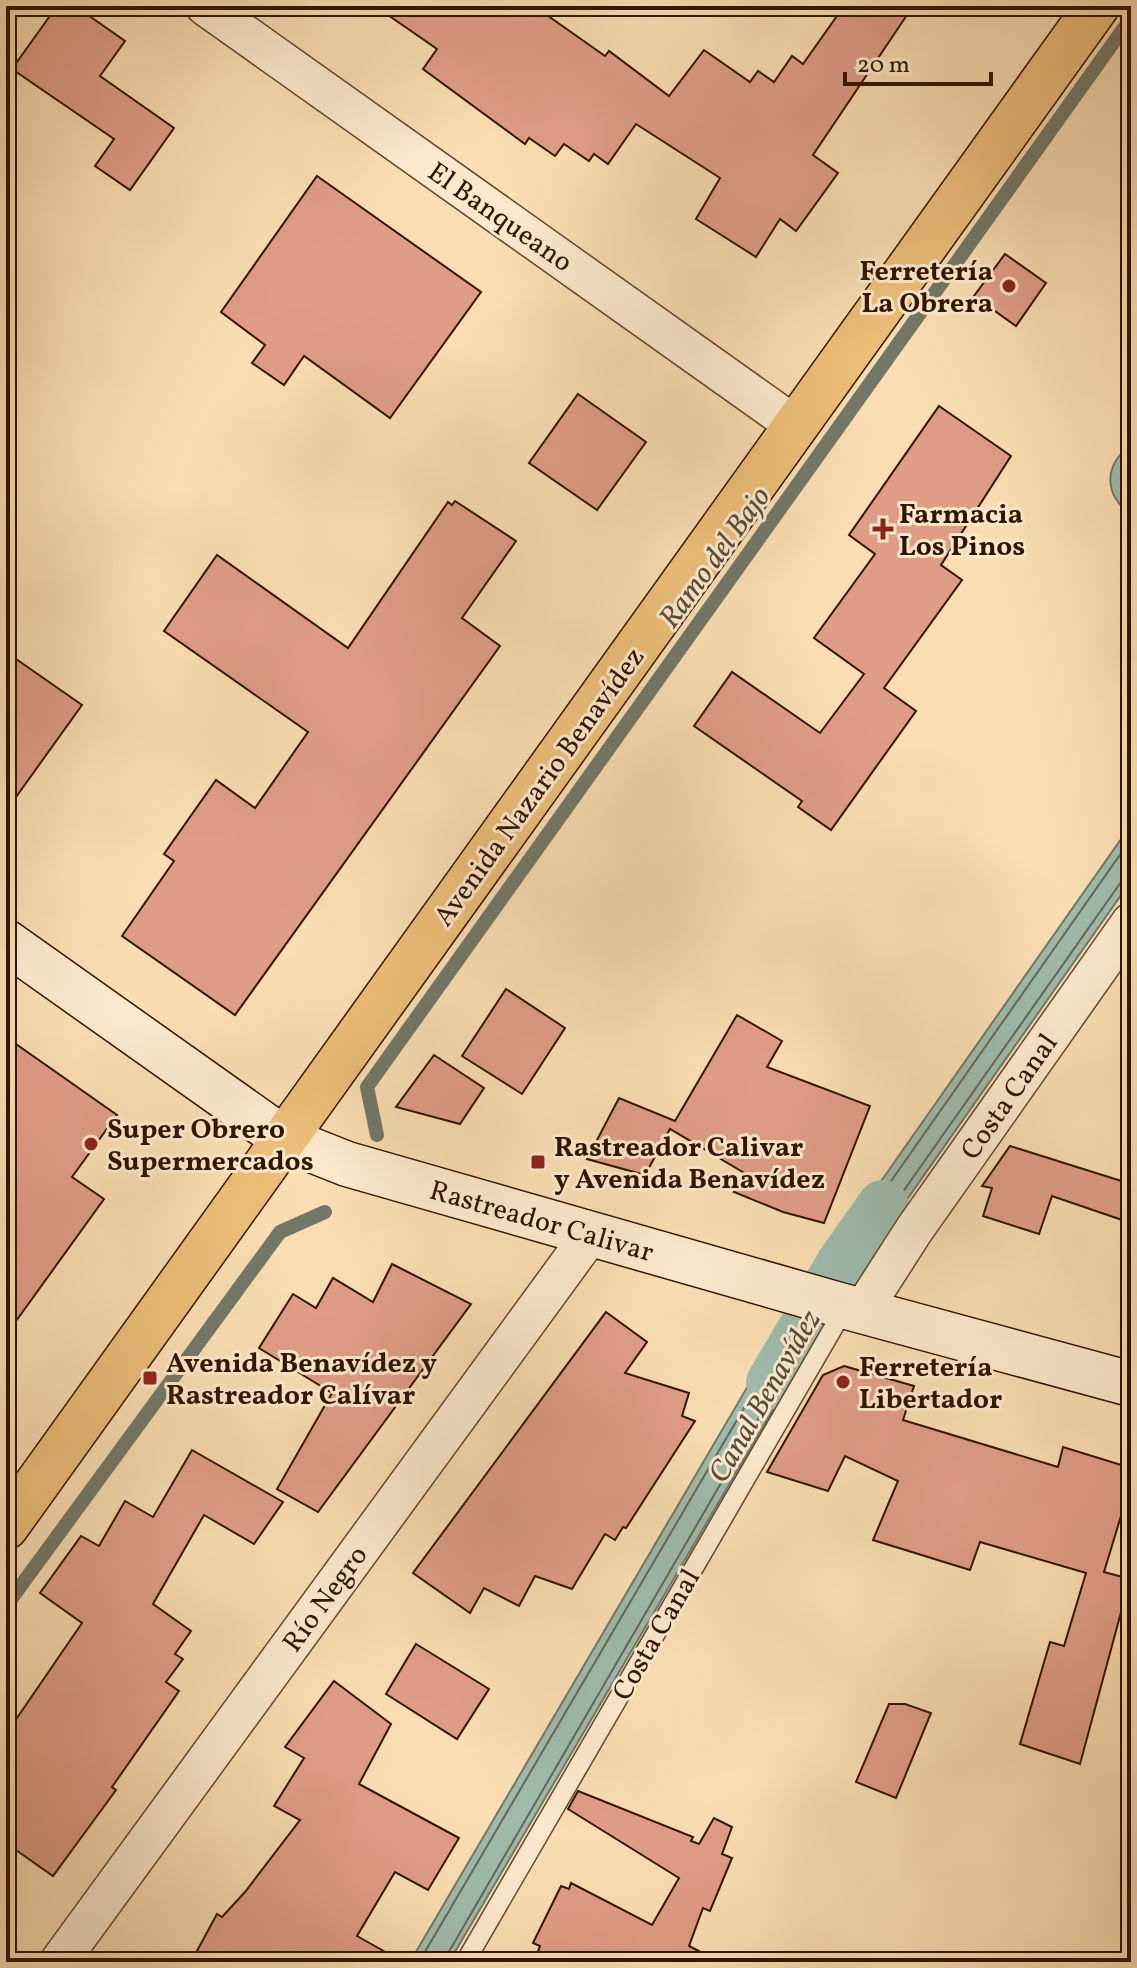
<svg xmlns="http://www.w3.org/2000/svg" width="1137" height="1968" font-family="Vollkorn,serif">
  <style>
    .water { fill: #9ebbad; stroke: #727868; stroke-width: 2 }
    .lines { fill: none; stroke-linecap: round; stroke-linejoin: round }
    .shore { stroke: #686756; stroke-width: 2 }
    .stream { stroke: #727868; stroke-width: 14 }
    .canal { stroke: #9ebbad; stroke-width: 52 }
    .building { fill: #e09d86; stroke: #311300; stroke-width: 2 }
    .lane-casing { stroke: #63462c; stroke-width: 21 }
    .street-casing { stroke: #63462c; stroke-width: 41 }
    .secondary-casing { stroke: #311300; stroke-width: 47 }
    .primary-casing { stroke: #311300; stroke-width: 47 }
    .lane { stroke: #fce9cd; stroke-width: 18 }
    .street { stroke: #fce9cd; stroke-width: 38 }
    .secondary { stroke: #fce9cd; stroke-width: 44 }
    .primary { stroke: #edbe79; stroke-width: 44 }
    .poi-dot { fill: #8f2418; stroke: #fce9cd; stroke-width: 3 }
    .labels { text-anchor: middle; stroke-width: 6; stroke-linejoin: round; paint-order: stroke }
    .street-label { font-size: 28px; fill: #311300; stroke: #fce9cd }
    .poi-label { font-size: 28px; font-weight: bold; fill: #311300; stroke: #fce9cd; text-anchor: start }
    .water-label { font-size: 30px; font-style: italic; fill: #574e3d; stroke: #fce9cd }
  </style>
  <rect width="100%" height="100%" fill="#faddb2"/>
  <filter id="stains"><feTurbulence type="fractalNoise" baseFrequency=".0025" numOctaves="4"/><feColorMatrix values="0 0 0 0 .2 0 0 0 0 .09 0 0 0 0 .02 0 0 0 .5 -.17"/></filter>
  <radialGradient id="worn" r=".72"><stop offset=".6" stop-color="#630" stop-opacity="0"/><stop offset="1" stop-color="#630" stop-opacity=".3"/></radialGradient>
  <!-- water -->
  <g class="water">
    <path d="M1131,446V514C1104,497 1103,463 1131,446Z"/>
    <path d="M1131,825V881L858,1269L825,1261Z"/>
    <path d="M789,1316L822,1326L449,1962H410Z"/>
  </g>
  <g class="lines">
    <!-- shore -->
    <g class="shore">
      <path d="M1131,839L842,1251L843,1256L857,1257L1121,882L1131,878"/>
      <path d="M419,1962L791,1328L806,1330L807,1335L443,1962"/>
    </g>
    <!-- stream -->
    <g class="stream">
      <path d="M377,1135L367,1087L1131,18"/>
      <path d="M6,1606L280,1232L325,1212"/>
    </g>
    <!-- canal -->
    <path class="canal" d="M772,1383L842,1264L883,1206"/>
  </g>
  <!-- building -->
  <g class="building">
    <path d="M57,6H75L125,41L100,76L174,128L130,190L95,166L114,139L12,69Z"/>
    <path d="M375,6H534L605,56L609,51L669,96L704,50L750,82L758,71L774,82L792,56L803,64L844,6H913L813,155L838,173L796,231L780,219L756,257L696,219L720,178L636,124L608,164L594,154L589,161L564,144L555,156L529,138L525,144L423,69L437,49Z"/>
    <path d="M317,176L481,292L390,418L304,356L284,385L252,363L265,345L221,312Z"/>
    <path d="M1005,254L1046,283L1016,326L974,296Z"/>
    <path d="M578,394L646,442L597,510L529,463Z"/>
    <path d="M939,406L1011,456L941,565L962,580L884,688L916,711L831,830L798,807L802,801L694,726L732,672L820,733L864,674L814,638L875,554L849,535Z"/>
    <path d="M455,501L516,541L462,618L500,646L235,1015L122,936L174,861L164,854L216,780L255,808L308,732L164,631L217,555L348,648L448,502L452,505Z"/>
    <path d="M6,652L82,705L6,811Z"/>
    <path d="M506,989L565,1028L522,1094L462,1056Z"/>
    <path d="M737,1015L782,1041L767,1067L870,1106L824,1223L783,1212L734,1192L746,1174L670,1129L645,1175L587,1159L619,1098L675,1121Z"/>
    <path d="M6,1037L117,1115L72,1177L104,1199L6,1335Z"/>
    <path d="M434,1055L484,1088L460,1124L396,1107Z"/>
    <path d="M1010,1146L1131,1184V1223L1052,1196L1039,1234L983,1216L992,1188L982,1186Z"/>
    <path d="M392,1264L471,1304L318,1512L277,1489L332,1393L259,1348L293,1294L316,1308L333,1278L373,1302Z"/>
    <path d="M606,1312L647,1342L625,1373L689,1393L682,1416L695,1421L626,1528L623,1527L615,1540L605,1534L572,1589L535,1576L519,1606L484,1588L470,1613L413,1573Z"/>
    <path d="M844,1366L914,1386L903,1420L1058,1467L1063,1447L1131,1468V1483L1104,1572L1130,1579L1080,1764L1020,1744L1050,1642L1064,1646L1086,1573L980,1542L970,1570L873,1540L898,1481L845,1456L828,1491L767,1472L823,1375Z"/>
    <path d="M192,1450L283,1502L254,1544L204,1515L153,1604L191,1631L175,1654L183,1659L166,1682L179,1691L112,1787L116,1790L53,1876L6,1843V1734L82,1623L40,1593L81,1536L99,1546L125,1501L153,1517Z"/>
    <path d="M416,1644L489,1689L457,1739L386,1694Z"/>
    <path d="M334,1681L391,1724L359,1784L459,1838L428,1890L395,1872L357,1936L403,1962H191L217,1914L222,1917L245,1892L300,1820L274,1806L304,1758L285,1747Z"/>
    <path d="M889,1704H905L931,1713L896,1798L856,1782Z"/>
    <path d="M578,1791L693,1837L691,1841L699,1844L714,1818L732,1827L722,1854L732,1858L710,1911L703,1908L689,1946L720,1962H534L540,1946L533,1943L561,1886L569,1889L571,1883L652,1925L679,1878L568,1809Z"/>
  </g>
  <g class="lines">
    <defs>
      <path id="lane" d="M465,1962L846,1306"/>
      <g id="street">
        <path d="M205,6L796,426"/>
        <path d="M862,1311L914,1230L1131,922"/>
        <path d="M59,1962L590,1235"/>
      </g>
      <path id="secondary" d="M6,942L284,1139L347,1164L836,1304L1131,1384"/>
      <path id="primary" d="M6,1527L1097,6"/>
    </defs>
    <!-- lane casing -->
    <use href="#lane" class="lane-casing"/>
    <!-- street casing -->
    <use href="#street" class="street-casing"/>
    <!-- secondary casing -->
    <use href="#secondary" class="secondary-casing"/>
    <!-- primary casing -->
    <use href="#primary" class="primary-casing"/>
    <!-- lane -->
    <use href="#lane" class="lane"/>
    <!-- street -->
    <use href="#street" class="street"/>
    <!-- secondary -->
    <use href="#secondary" class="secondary"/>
    <!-- primary -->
    <use href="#primary" class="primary"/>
  </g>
  <!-- markers -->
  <g class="poi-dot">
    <circle cx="1009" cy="286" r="8"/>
    <path d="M879 517h8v8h8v8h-8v8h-8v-8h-8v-8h8z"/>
    <circle cx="91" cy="1144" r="8"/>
    <rect x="530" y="1154" width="16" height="16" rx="4"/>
    <rect x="142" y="1370" width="16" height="16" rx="4"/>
    <circle cx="843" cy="1382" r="8"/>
  </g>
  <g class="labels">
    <!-- street labels -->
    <g class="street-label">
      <text transform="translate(501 216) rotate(35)" y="10">El Banqueano</text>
      <text transform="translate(538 786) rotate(-54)" y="10">Avenida Nazario Benavídez</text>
      <text transform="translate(1008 1096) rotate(-55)" y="10">Costa Canal</text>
      <text transform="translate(542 1220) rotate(16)" y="10">Rastreador Calivar</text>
      <text transform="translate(324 1598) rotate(-54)" y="10">Río Negro</text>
      <text transform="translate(655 1634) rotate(-60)" y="10">Costa Canal</text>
    </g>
    <!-- poi labels -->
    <g class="poi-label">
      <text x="993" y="280" text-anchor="end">Ferretería<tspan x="993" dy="32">La Obrera</tspan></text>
      <text x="899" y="523">Farmacia<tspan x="899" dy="32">Los Pinos</tspan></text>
      <text x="107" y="1138">Super Obrero<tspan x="107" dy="32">Supermercados</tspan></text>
      <text x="554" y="1156">Rastreador Calivar<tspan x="554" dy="32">y Avenida Benavídez</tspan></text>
      <text x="166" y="1372">Avenida Benavídez y<tspan x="166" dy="32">Rastreador Calívar</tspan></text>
      <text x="859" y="1376">Ferretería<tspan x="859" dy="32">Libertador</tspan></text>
    </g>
    <!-- water labels -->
    <g class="water-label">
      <text transform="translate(714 557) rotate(-54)" y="10">Ramo del Bajo</text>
      <text transform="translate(764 1396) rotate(-60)" y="10">Canal Benavídez</text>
    </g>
  </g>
  <!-- margin -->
  <rect width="1137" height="1968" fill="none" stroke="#faddb2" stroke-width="32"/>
  <rect x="8" y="8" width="1121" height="1952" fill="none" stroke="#311300" stroke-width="4"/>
  <rect x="16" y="16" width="1105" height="1936" fill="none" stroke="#311300" stroke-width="2"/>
  <!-- scale -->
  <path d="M845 72v12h146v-12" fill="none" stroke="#311300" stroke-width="4"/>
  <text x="857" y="72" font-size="24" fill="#311300" stroke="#fce9cd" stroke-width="6" paint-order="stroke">20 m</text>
  <rect width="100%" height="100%" filter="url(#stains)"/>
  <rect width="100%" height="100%" fill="url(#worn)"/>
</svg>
